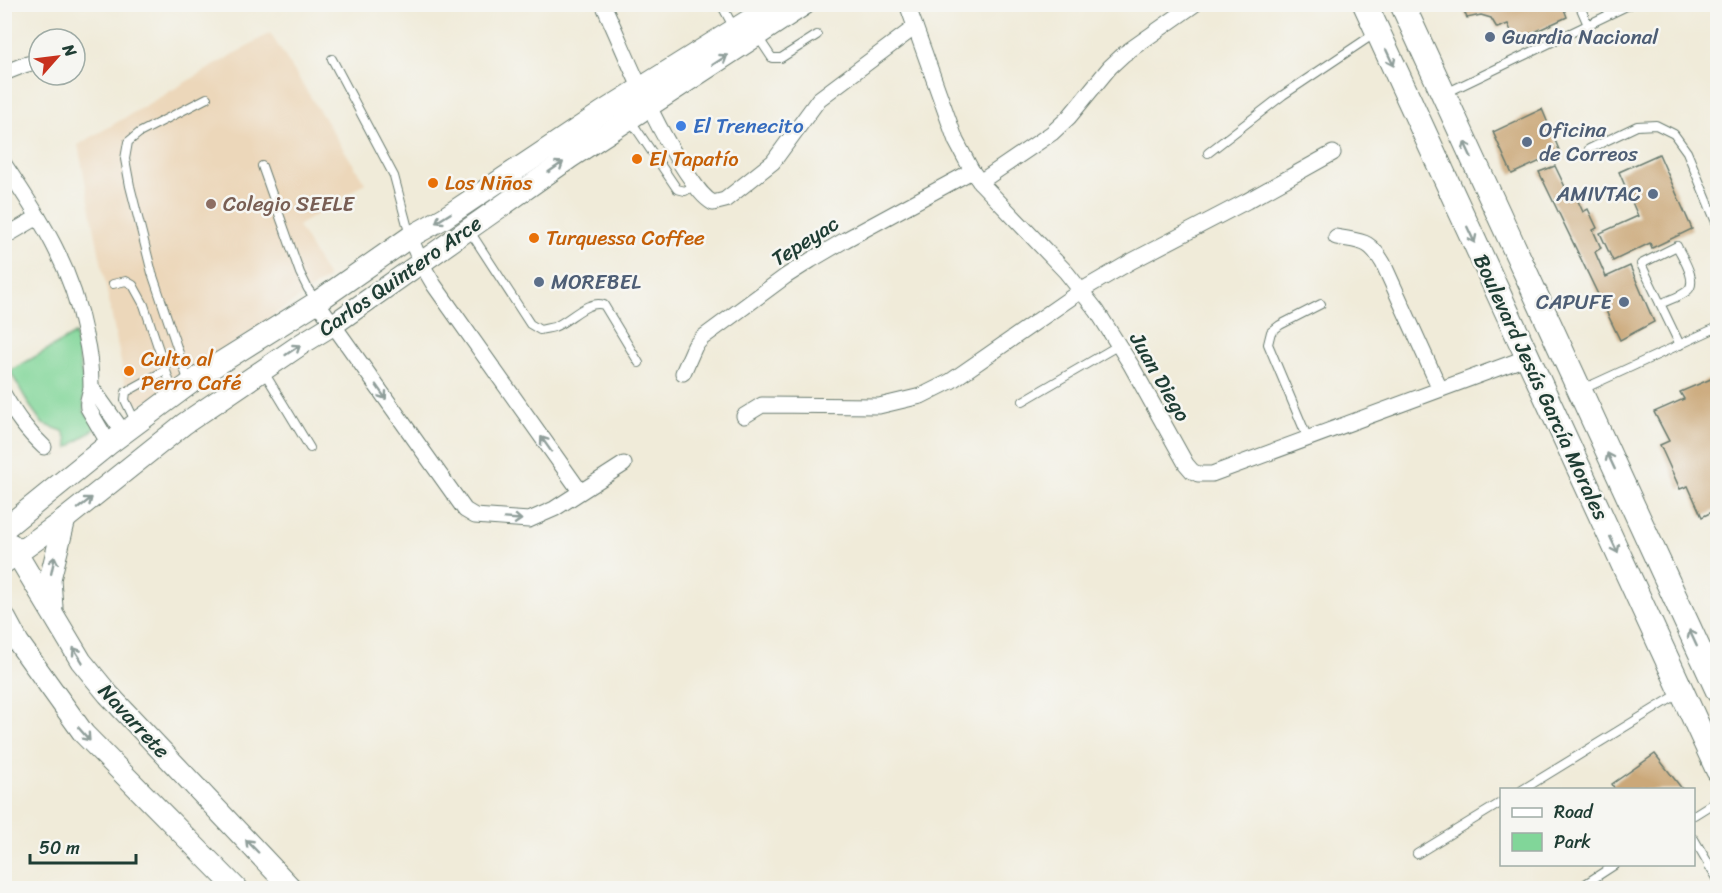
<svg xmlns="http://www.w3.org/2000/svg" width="1722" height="893" font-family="Sriracha,sans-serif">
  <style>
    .built { fill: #ecd7ba }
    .green { fill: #81d699; stroke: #508a66; stroke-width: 1.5 }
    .building { fill: #cba879 }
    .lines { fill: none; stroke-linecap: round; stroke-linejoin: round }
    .service-casing { stroke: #687a6e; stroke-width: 10 }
    .minor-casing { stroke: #687a6e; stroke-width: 17 }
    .secondary-casing { stroke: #687a6e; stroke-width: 23 }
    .primary-casing { stroke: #687a6e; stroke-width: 26 }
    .service { stroke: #fff; stroke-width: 8 }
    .minor { stroke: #fff; stroke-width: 15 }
    .secondary { stroke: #fff; stroke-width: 21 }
    .primary { stroke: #fff; stroke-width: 24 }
    .oneway { stroke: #8f9e9a }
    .service-dot { fill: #5c6f8a; stroke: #f6f6f2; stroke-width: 2 }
    .shop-dot { fill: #3f7fe0; stroke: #f6f6f2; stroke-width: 2 }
    .food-dot { fill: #e8710a; stroke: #f6f6f2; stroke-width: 2 }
    .education-dot { fill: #8d6e63; stroke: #f6f6f2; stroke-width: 2 }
    .labels { text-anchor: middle; stroke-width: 5; stroke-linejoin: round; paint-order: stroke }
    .service-label { font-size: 21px; fill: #4e5e75; stroke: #f6f6f2; text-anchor: start }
    .shop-label { font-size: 21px; fill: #366cbe; stroke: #f6f6f2; text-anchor: start }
    .food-label { font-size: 21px; fill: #c56008; stroke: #f6f6f2; text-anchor: start }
    .education-label { font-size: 21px; fill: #785e54; stroke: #f6f6f2; text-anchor: start }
    .street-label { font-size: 21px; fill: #1f3d34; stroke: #f6f6f2 }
  </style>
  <rect width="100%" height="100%" fill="#f6f6f2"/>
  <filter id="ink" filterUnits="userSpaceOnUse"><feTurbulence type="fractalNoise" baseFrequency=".0167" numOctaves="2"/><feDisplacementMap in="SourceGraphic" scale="12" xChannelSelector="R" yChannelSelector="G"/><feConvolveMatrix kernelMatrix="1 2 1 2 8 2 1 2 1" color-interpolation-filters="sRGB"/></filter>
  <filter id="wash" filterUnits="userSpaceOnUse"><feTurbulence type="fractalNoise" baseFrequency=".008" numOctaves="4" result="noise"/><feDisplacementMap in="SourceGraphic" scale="24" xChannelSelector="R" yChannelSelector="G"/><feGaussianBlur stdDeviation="1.35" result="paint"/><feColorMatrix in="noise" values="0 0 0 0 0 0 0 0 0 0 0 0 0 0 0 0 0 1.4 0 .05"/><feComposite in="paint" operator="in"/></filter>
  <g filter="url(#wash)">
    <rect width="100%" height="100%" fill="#f0ebd9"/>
    <!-- built -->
    <path class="built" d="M270,33L365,183L298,226L328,278L141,406L128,398L78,145Z"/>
    <!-- green -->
    <path class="green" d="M75,334L83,383L84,411L97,427L68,448L67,439L63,431L43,424L30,406L10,371Z"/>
    <g id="blocks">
      <!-- building -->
      <g class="building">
        <path d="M1461,4H1562L1567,17L1515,41L1508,24L1497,28L1491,18L1481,15L1467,18Z"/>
        <path d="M1542,109L1560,152L1512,174L1493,132Z"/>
        <path d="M1659,154L1692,229L1652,248L1650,243L1613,261L1600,233L1638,216L1619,172Z"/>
        <path d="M1555,166L1568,193L1573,190L1583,212L1588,209L1597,228L1593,230L1601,248L1595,252L1606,277L1630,266L1654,322L1620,340L1539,172Z"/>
        <path d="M1718,376V509L1702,517L1688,486L1680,489L1660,445L1669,441L1654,412L1684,399L1680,392Z"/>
        <path d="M1655,754L1683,790H1615L1612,784Z"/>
      </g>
    </g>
  </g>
  <g filter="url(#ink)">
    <use href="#blocks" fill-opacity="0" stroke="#687a6e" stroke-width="1.5"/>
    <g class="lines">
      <defs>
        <g id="service">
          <path d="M721,4L734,28"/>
          <path d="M1579,4L1588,25"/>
          <path d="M758,37L772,58H781L817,35"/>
          <path d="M332,59L394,176L410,236"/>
          <path d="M1446,93L1631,4"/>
          <path d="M631,121L677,189L685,191L695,185"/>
          <path d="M1589,149L1637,126L1656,125L1674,134L1687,152L1718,227"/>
          <path d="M1208,153L1283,95L1374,34"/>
          <path d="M262,166L300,273L308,289L316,300"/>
          <path d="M469,230L530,324L540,330C544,329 550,328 554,327C570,321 587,299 604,305L639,363"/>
          <path d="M113,284L126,281L133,285L144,305L173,392"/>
          <path d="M1660,304C1668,300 1680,297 1687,291C1699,282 1682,257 1677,246L1641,264L1680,345"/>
          <path d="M264,372L310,448"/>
          <path d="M189,383L152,273L130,186L125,159L128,142L139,133L207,98"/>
          <path d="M1583,389L1718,327"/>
          <path d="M1023,401L1119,345"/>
          <path d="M135,421L125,400L126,392L166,370"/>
          <path d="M1308,439L1268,344L1271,332L1280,325L1321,304"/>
          <path d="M1522,790L1680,693"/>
          <path d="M1694,815L1718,800"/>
          <path d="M1694,839L1718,880"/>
          <path d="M1417,854L1502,802"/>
          <path d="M1709,867L1718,861"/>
          <path d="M1579,888L1616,864"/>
        </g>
        <g id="minor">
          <path d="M603,4C629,61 651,120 686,172C694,183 701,196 713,203L725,200L773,162L819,99L915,27"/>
          <path d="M907,4L956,141L972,171L980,182L1066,272L1097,311L1131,365L1186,464L1192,471L1198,474H1212L1528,357"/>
          <path d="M4,73L24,65L39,61"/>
          <path d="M4,164C42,220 72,268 85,335C89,351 91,369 91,386C91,394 86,399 88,408L109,444"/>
          <path d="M980,182L1052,133L1069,117L1110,67L1124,54L1195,4"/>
          <path d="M4,237L38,217"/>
          <path d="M410,237L421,263L434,285L580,491"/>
          <path d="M1336,237C1362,242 1369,239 1383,263L1440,389"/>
          <path d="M317,302L465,510L475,516L529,520L554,509L624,464"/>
          <path d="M683,373L695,346L702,338L786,276L811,260L845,240L972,171"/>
          <path d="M92,388L124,433"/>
          <path d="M4,395C16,416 26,430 44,447"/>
          <path d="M744,416L762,405L879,406L921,396L951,381L1082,290L1132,261L1247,201L1333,153"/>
        </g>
        <g id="secondary">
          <path d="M4,529L109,444L207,371L317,302L410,237L444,218L601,113L775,4"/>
          <path d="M11,544L81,661L108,694L291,888"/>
          <path d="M4,563L65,519L184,424L303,343L334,324L571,157L805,4"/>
          <path d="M52,607L50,579L65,519"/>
          <path d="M4,616L18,642L84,734L236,888"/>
        </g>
        <g id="primary">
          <path d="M1365,4L1718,770"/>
          <path d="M1402,4L1718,691"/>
        </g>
      </defs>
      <!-- service casing -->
      <use href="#service" class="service-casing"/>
      <!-- minor casing -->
      <use href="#minor" class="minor-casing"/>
      <!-- secondary casing -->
      <use href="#secondary" class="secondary-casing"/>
      <!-- primary casing -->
      <use href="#primary" class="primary-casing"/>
      <!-- service -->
      <use href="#service" class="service"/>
      <!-- minor -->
      <use href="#minor" class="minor"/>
      <!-- secondary -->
      <use href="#secondary" class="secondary"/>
      <!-- primary -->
      <use href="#primary" class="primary"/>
    </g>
    <!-- one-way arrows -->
    <defs><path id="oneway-shaft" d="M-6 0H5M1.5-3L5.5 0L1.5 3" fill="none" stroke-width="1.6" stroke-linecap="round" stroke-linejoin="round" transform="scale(1.5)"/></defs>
    <g class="oneway">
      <use href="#oneway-shaft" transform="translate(1390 58) rotate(65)"/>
      <use href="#oneway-shaft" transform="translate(720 60) rotate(-33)"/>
      <use href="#oneway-shaft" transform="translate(1468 150) rotate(-115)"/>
      <use href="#oneway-shaft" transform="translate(556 167) rotate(-34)"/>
      <use href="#oneway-shaft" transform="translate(443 218) rotate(148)"/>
      <use href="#oneway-shaft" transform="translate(1471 235) rotate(65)"/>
      <use href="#oneway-shaft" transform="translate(293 350) rotate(-34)"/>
      <use href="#oneway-shaft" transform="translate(381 392) rotate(55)"/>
      <use href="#oneway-shaft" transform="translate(546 444) rotate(-125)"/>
      <use href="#oneway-shaft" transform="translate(1611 461) rotate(-115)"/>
      <use href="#oneway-shaft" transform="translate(85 503) rotate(-38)"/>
      <use href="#oneway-shaft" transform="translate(513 519) rotate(4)"/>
      <use href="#oneway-shaft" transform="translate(1614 545) rotate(65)"/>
      <use href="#oneway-shaft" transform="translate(53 565) rotate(-78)"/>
      <use href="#oneway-shaft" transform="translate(1693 638) rotate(-115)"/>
      <use href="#oneway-shaft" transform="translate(78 655) rotate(-122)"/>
      <use href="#oneway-shaft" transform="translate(84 734) rotate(49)"/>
      <use href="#oneway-shaft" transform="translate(252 846) rotate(-134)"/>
    </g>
  </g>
  <!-- markers -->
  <g class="service-dot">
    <circle cx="1490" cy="37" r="6"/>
    <circle cx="1527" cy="142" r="6"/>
    <circle cx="1653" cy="194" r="6"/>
    <circle cx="539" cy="282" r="6"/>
    <circle cx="1624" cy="302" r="6"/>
  </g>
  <circle class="shop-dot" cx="681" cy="126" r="6"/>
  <g class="food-dot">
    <circle cx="637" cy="159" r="6"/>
    <circle cx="433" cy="183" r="6"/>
    <circle cx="534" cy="238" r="6"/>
    <circle cx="129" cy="371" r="6"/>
  </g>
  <circle class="education-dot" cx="211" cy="204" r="6"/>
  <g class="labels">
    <!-- service labels -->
    <g class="service-label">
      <text x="1502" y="44">Guardia Nacional</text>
      <text x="1539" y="137">Oficina<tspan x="1539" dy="24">de Correos</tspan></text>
      <text x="1641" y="201" text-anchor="end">AMIVTAC</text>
      <text x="551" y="289">MOREBEL</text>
      <text x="1612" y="309" text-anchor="end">CAPUFE</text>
    </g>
    <!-- shop labels -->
    <g class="shop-label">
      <text x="693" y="133">El Trenecito</text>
    </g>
    <!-- food labels -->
    <g class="food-label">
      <text x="649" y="166">El Tapatío</text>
      <text x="445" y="190">Los Niños</text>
      <text x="546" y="245">Turquessa Coffee</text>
      <text x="141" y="366">Culto al<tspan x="141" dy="24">Perro Café</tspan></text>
    </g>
    <!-- education labels -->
    <g class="education-label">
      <text x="223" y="211">Colegio SEELE</text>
    </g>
    <!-- street labels -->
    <g class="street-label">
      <text transform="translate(805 241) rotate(-32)" y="7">Tepeyac</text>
      <text transform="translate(400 276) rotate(-35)" y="7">Carlos Quintero Arce</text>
      <text transform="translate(1160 377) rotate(60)" y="7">Juan Diego</text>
      <text transform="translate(1541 387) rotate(65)" y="7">Boulevard Jesús García Morales</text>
      <text transform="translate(134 721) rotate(47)" y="7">Navarrete</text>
    </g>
  </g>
  <!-- margin -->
  <rect width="1722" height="893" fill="none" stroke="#f6f6f2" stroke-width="24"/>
  <!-- legend -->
  <rect x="1500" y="788" width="195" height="78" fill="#f6f6f2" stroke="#a0aca6" stroke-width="1.5"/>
  <rect x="1512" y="808" width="30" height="9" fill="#ffffff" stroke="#a0aca6" stroke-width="1.5"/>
  <text x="1554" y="818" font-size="18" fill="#1f3d34">Road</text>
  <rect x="1512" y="833" width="30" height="18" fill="#81d699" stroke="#a0aca6" stroke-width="1.5"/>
  <text x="1554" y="848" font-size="18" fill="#1f3d34">Park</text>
  <!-- north arrow -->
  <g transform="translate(57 57) rotate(62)"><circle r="28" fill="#f6f6f2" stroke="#a0aca6" stroke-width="1.5"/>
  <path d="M0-4.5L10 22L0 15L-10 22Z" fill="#c8321e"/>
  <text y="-9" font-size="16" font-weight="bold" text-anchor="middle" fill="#1f3d34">N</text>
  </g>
  <!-- scale -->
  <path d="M30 854v9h106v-9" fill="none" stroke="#1f3d34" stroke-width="3"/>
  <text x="39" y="854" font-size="18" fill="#1f3d34" stroke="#f6f6f2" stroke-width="4.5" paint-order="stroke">50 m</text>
</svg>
